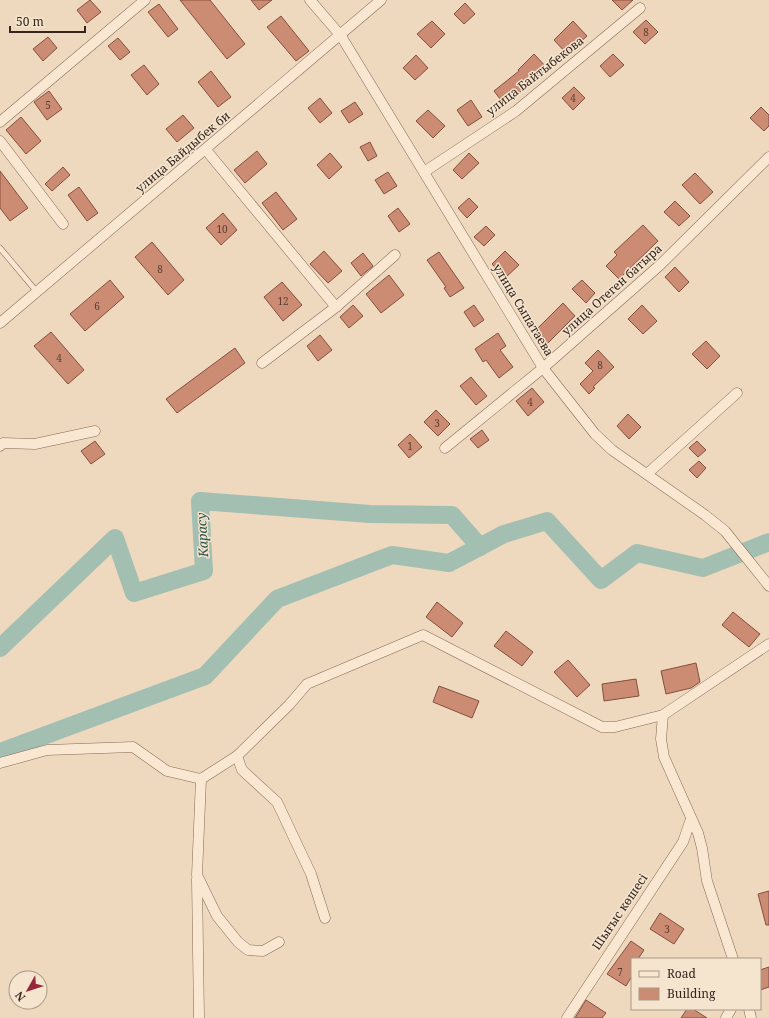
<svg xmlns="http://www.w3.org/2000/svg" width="769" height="1018" font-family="'Noto Serif',serif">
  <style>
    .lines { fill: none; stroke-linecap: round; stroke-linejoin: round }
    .river { stroke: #a2bfb2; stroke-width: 18 }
    .building { fill: #cc8c74; stroke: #854f3d }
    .service-casing { stroke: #866957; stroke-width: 6 }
    .minor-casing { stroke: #866957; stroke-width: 11 }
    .service { stroke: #f9e7d2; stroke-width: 5 }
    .minor { stroke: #f9e7d2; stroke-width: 10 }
    .labels { text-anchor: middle; stroke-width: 3; stroke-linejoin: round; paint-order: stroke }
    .number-label { font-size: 10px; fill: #5b3f32 }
    .street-label { font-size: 12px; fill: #35251c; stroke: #f5e4ce }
    .water-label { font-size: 13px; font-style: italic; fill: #2b554c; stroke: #f5e4ce }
  </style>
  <rect width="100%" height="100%" fill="#eed9bf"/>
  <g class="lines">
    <!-- river -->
    <g class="river">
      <path d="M0,648L115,538L134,593L204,571L200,501L370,514L452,515L480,547"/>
      <path d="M0,752L205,676L277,599L392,555L449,563L504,534L547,521L601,580L637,553L703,568L769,542"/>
    </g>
  </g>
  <!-- building -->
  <g class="building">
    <path d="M90,0L101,12L87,23L77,10Z"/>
    <path d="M180,0H210L245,44L227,59Z"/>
    <path d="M251,0H272L259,10Z"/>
    <path d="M612,0H633L622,10Z"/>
    <path d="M465,3L475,14L464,24L454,14Z"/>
    <path d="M159,4L178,29L168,37L148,12Z"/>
    <path d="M281,16L309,51L296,61L267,27Z"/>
    <path d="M646,20L658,32L645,44L633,32Z"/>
    <path d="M432,21L445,34L431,48L417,34Z"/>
    <path d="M573,21L587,36L567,54L554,40Z"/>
    <path d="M48,37L57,48L43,61L33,49Z"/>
    <path d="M118,38L130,52L120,60L108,46Z"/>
    <path d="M534,54L547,68L532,83L504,104L494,91L519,71L518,70Z"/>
    <path d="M613,54L624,65L610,77L600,66Z"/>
    <path d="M416,55L428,68L415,80L403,68Z"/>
    <path d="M144,65L159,84L147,95L131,75Z"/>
    <path d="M211,71L231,97L218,107L198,82Z"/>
    <path d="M574,87L585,98L573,110L562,98Z"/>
    <path d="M49,91L62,109L47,120L34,102Z"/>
    <path d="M320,98L332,113L320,123L308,108Z"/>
    <path d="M471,100L482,117L468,126L457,110Z"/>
    <path d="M355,102L363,114L349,123L341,111Z"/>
    <path d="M761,107L769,115V126L764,131L750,118Z"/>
    <path d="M428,110L445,126L433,138L416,121Z"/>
    <path d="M183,115L194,128L177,142L166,129Z"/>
    <path d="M21,117L41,141L26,154L6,130Z"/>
    <path d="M370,142L377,156L368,161L360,147Z"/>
    <path d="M257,151L267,164L245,183L234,170Z"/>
    <path d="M330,153L342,167L329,179L317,165Z"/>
    <path d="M469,153L479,163L462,179L453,170Z"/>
    <path d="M63,167L70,175L52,191L45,184Z"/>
    <path d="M0,171L28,208L10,221L0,208Z"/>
    <path d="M388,172L397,186L384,194L375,180Z"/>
    <path d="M695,173L713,192L700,204L682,185Z"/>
    <path d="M79,187L98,213L87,221L68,195Z"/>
    <path d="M276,192L297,219L283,230L262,203Z"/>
    <path d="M469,198L478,207L467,218L458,208Z"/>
    <path d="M675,201L690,216L679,226L664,212Z"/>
    <path d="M398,208L410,224L399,232L388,216Z"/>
    <path d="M223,213L237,230L221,245L206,228Z"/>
    <path d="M643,225L658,241L619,279L606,266L617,255L614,252Z"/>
    <path d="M486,226L495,235L484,246L474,237Z"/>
    <path d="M152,242L184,280L168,295L135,257Z"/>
    <path d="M324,251L342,271L328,283L310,264Z"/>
    <path d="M505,251L519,265L505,278L492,264Z"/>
    <path d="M439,252L464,288L450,297L444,288L446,287L427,260Z"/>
    <path d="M363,253L373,266L361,276L351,263Z"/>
    <path d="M675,267L689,282L679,292L665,277Z"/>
    <path d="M389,275L404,295L381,313L366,294Z"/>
    <path d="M110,280L124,297L85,331L70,314Z"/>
    <path d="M582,280L595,293L586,303L572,289Z"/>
    <path d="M282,282L302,305L283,321L264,297Z"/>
    <path d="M563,303L575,316L545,346L533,333Z"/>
    <path d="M353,305L363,316L349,328L340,317Z"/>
    <path d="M474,305L484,320L474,327L464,312Z"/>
    <path d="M642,305L657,321L643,334L628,319Z"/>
    <path d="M51,332L84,370L68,384L34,346Z"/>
    <path d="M498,333L506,346L500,350L513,367L499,378L486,360L483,362L475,349Z"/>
    <path d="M320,335L332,350L318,361L307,346Z"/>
    <path d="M706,341L720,356L707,369L692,354Z"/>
    <path d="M235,348L245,363L177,413L166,399Z"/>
    <path d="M598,350L614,367L593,387L595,388L589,394L580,384L593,371L585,363Z"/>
    <path d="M471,377L487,396L476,405L460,386Z"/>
    <path d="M532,388L544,402L528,416L516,401Z"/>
    <path d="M436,410L450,424L438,436L424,422Z"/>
    <path d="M628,414L641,427L629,439L617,426Z"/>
    <path d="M482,430L489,440L478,448L470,439Z"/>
    <path d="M410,434L422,447L409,458L398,445Z"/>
    <path d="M95,441L105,454L91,464L81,451Z"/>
    <path d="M697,441L706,450L698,457L689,448Z"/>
    <path d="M699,461L706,468L697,478L689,470Z"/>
    <path d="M437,602L463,623L452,637L426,617Z"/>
    <path d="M733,612L760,634L749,647L722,625Z"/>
    <path d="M506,631L533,652L522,666L494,646Z"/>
    <path d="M568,660L590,685L577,697L554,672Z"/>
    <path d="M696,663L700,682L691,688L666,694L661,671Z"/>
    <path d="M636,679L639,696L604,701L602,684Z"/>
    <path d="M439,686L479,701L472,718L433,702Z"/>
    <path d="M769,891V925H766L758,894Z"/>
    <path d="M660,913L684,929L674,944L650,929Z"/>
    <path d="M631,941L644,950L638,959H632V976L626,986L607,974Z"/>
    <path d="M769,967V987L760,990V970Z"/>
    <path d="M586,1000L606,1013L602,1018H575Z"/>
    <path d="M687,1009H693L707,1018H681Z"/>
  </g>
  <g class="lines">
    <defs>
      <path id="service" d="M0,248L37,292"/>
      <g id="minor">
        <path d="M310,0L341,36L543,368L595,434L612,450L705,515L725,531L769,586"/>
        <path d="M0,122L145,0"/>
        <path d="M0,141L63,224"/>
        <path d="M206,150L336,307"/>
        <path d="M424,172L516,111L640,8"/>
        <path d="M0,323L381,0"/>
        <path d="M262,363L336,307L395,255"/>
        <path d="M0,446L3,443L35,444L95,431"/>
        <path d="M445,448L543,368L660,265L769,157"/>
        <path d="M647,474L737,393"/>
        <path d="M663,715L661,739L664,757L698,833L702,848L707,881L733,959"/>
        <path d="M237,756L242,770L277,802L311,874L325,918"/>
        <path d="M0,763L47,750L133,747L167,771L201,779L237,756L289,705L307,684L423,635L602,727H615L663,715L769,644"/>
        <path d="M201,779L197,875L217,916L238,942L248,950L263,951L279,942"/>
        <path d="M197,879L199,1018"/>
        <path d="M749,1009L751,1018"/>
        <path d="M567,1018L683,842L691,819"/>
        <path d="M726,1018L731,1009"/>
      </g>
    </defs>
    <!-- service casing -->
    <use href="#service" class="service-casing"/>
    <!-- minor casing -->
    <use href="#minor" class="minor-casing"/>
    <!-- service -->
    <use href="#service" class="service"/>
    <!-- minor -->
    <use href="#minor" class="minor"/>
  </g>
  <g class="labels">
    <!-- number labels -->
    <g class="number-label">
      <text x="646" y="36">8</text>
      <text x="573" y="102">4</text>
      <text x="48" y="109">5</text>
      <text x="222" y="233">10</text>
      <text x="160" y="273">8</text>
      <text x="283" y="305">12</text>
      <text x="97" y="310">6</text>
      <text x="59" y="362">4</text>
      <text x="600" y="369">8</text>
      <text x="530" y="406">4</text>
      <text x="437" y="427">3</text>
      <text x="410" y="450">1</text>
      <text x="667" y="933">3</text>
      <text x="620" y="976">7</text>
    </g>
    <!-- street labels -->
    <g class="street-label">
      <text transform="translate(535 76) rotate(-38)" y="4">улица Байтыбекова</text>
      <text transform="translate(183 152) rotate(-40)" y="4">улица Байдыбек би</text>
      <text transform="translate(612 290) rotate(-42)" y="4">улица Отеген батыра</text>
      <text transform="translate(523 310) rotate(59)" y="4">улица Сыпатаева</text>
      <text transform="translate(620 912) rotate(-56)" y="4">Шығыс көшесі</text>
    </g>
    <!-- water labels -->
    <g class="water-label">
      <text transform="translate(202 535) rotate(-93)" y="5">Карасу</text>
    </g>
  </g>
  <!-- legend -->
  <rect x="631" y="958" width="130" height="52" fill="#f5e4ce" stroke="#a89887"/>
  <rect x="639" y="971" width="20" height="6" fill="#f9e7d2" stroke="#a89887"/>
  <text x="667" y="978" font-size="12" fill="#35251c">Road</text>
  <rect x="639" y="988" width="20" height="12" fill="#cc8c74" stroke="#a89887"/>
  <text x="667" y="998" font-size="12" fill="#35251c">Building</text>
  <!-- north arrow -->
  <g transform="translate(28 990) rotate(231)"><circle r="19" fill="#f5e4ce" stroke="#a89887"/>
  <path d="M0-3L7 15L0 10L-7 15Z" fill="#952738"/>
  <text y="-6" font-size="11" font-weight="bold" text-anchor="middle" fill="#35251c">N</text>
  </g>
  <!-- scale -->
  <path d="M10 26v6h75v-6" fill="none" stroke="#35251c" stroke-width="2"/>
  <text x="16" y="26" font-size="12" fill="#35251c" stroke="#f5e4ce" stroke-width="3" paint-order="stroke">50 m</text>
</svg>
